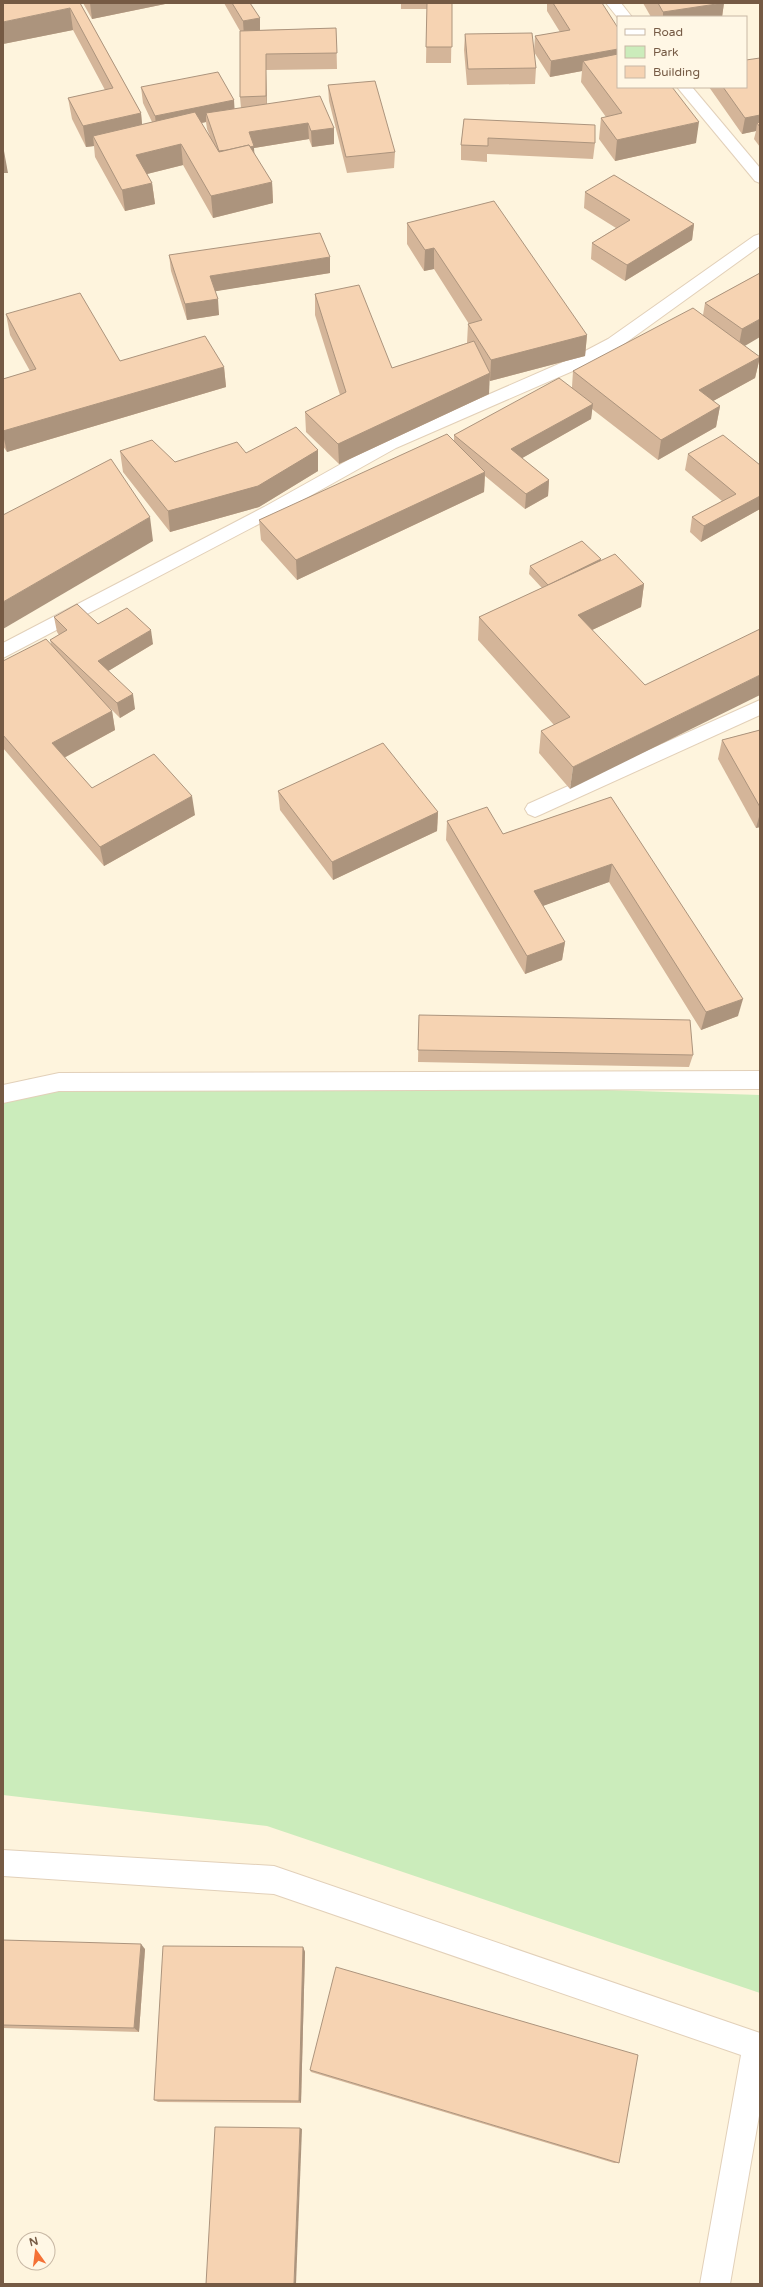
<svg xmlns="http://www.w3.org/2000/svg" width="763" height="2287" font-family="'Varela Round',sans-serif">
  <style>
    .green { fill: #cbecbb }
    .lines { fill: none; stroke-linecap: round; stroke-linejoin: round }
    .service-casing { stroke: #e2d0b9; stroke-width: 2 }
    .minor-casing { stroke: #e2d0b9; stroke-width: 2 }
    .service { fill: #fff; fill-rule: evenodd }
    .minor { fill: #fff; fill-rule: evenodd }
    .wall { fill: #d4b599; fill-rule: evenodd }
    .shaded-wall { fill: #ac947d }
    .building { fill: #f6d3b2; stroke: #ac947d }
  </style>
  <rect width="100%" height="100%" fill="#fef4dd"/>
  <!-- green -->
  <path class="green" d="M31,1078L487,1086L760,1095V1993L267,1826L3,1795V1086Z"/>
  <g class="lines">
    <defs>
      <path id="service" d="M760,700V715L542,814L535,817L528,814L525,809L528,804Z"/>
      <g id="minor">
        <path d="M606,3H621L632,17L618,18Z"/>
        <path d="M677,87H692L760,168V183L755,181Z"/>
        <path d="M760,234V246L620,347L582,367L396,448L276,515L3,658V643L264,507L384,440L570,359L608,339L754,236Z"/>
        <path d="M760,1071V1089L59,1091L3,1103V1085L59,1073Z"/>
        <path d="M3,1850L274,1866L760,2033V2110L730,2284H700L741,2055L274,1894L3,1876Z"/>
      </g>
    </defs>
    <!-- service casing -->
    <use href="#service" class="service-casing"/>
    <!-- minor casing -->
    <use href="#minor" class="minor-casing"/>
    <!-- service -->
    <use href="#service" class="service"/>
    <!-- minor -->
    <use href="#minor" class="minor"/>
  </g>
  <!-- wall -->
  <g class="wall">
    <path d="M80,3L141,113L142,125L152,122L143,103L141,87L234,100V109L241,108L240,97V31L224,3H250L260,30L336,28L337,69L266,70L267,104L334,128V144L312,147L309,139L254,148V154L272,182L273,203L213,218L183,165L147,174L152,183L155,204L125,211L95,157L94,146L86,147L72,119L68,98L105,90L73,30L3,44ZM206,122L207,129L210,136L201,123Z"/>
    <path d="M83,3H170L92,19Z"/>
    <path d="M401,3H452L451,63H426L427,9H401Z"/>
    <path d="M547,3H602L618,87L696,143L615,161L599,139L601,118L606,117L581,82L582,71L550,77L534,52L536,68L535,84L467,85L464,50L465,34L534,51L535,36L560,32L547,11Z"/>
    <path d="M643,3H724L722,17H651Z"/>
    <path d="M760,58V147L754,139L756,131L742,134L709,87H746Z"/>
    <path d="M328,85L395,152L394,168L347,173L329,101Z"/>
    <path d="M464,119L595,143L593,159L487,154V162L461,160V145Z"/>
    <path d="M585,192L694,224L692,240L625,281L591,259L592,243L616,228L584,208Z"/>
    <path d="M407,223L587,335L585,356L490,381L489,380V394L339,464L306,432L305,412L340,395L315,315V294L392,368L467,343L468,324H469L434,269L424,271L407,244Z"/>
    <path d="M169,255L330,273L215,291L219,315L187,320L171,271Z"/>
    <path d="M760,273L745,346L760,357L755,378L713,401L720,406L716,427L658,460L592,409L591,419L522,458L549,480L548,496L525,509L485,476L484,492L297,580L261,540L259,520L454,441V435L572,387L573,371L703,315L705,303Z"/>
    <path d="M6,314L120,361L224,367L226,387L7,452L3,446V379L30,371L10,335Z"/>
    <path d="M318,450V471L259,507L170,532L123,472L120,451L175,462L246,453Z"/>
    <path d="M688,454L760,465V509L701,542L690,532L692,517L722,501L685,470Z"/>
    <path d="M601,561L644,584L641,607L592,630L570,789L539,753L541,731L554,725L478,640L479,617L542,588L529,574L530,566Z"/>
    <path d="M54,617L98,624L153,644L108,671L135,709L120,718L109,707L112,711L115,730L64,758L92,788L195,815L104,866L3,748V661L51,644L50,640L59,635L57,632Z"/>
    <path d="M760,730V827L756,828L718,759L722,740Z"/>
    <path d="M278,791L438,812L437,831L333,880L280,810Z"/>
    <path d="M611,797L738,1016L701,1030L609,882L542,906L565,942L562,960L525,974L446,840L447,821L503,834Z"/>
    <path d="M419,1015L693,1055L689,1067L418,1062Z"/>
    <path d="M3,1940L145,1949L139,2032L3,2028Z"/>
    <path d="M303,1947L305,1952L301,2103L158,2102L154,2100Z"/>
    <path d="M310,2070L619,2163H614L311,2072Z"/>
  </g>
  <!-- shaded-wall -->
  <g class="shaded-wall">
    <path d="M90,3H170L92,19Z"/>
    <path d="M724,3L722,17H663V12Z"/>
    <path d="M70,8L73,30L3,44V22Z"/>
    <path d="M260,18V34L244,37L243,21Z"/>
    <path d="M618,49V65L583,61L582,71L550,77L551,61Z"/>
    <path d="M266,54V70L267,112L266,96Z"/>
    <path d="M234,100L235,116L206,113V122L157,132L155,116Z"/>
    <path d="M141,113L143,135L93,136L94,146L86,147L83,126Z"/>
    <path d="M760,115V127L757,123L756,131L742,134L745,118Z"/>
    <path d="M699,122L696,143L615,161L617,140Z"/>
    <path d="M308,123L309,139L254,148L255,162L220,167L219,151L249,132Z"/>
    <path d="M334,128V144L312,147L311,131Z"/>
    <path d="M181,144L183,165L139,176L136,155Z"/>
    <path d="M3,151H4L8,173H3Z"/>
    <path d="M272,182L273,203L213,218L211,196Z"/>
    <path d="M152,183L155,204L125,211L122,190Z"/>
    <path d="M694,224L692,240L625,281L627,265Z"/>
    <path d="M434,248V269L424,271L425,250Z"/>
    <path d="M330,257V273L211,292L210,276Z"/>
    <path d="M218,299L219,315L187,320L185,304Z"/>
    <path d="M760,319V337L738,350L742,329Z"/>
    <path d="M587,335L585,356L490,381L491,360Z"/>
    <path d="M760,357L755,378L695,411L699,390Z"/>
    <path d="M224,367L226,387L7,452L3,435V431Z"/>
    <path d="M490,373L489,394L339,464L338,444Z"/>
    <path d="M593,404L591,419L510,465L511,449Z"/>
    <path d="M720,406L716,427L658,460L661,440Z"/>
    <path d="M318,450V471L259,507L170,532L168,511Z"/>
    <path d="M485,472L484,492L297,580L296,560Z"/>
    <path d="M549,480L548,496L525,509L526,494Z"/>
    <path d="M760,496V509L701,542L704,526Z"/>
    <path d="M150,517L153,541L3,629V602Z"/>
    <path d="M601,559L600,567L548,585Z"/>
    <path d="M644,584L641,607L575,638L578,615Z"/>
    <path d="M151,630L153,644L100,676L98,661Z"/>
    <path d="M760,675V695L570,789L573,767Z"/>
    <path d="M133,694L135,709L120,718L117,703Z"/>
    <path d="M112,711L115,730L56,762L52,743Z"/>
    <path d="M192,796L195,815L104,866L100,847Z"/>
    <path d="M438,812L437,831L333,880L332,862Z"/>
    <path d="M760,813V827L756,828Z"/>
    <path d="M612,864L609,882L532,910L534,891Z"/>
    <path d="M565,942L562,960L525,974L527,956Z"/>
    <path d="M743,999L738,1016L701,1030L706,1012Z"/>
    <path d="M141,1944L145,1949L139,2032L134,2028Z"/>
    <path d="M303,1947L305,1952L301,2103L299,2101Z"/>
    <path d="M300,2128L302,2129L296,2284H294Z"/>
  </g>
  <!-- building -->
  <g class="building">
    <path d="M3,3H80L141,113L83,126L68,98L113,88L70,8L3,22Z"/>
    <path d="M232,3H250L260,18L243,21Z"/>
    <path d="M427,3H452V47H426Z"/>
    <path d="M553,3H602L618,28V49L551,61L535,36L570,30Z"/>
    <path d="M658,3H723L663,12Z"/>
    <path d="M336,28L337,53L266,54V96L240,97V31Z"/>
    <path d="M532,33L536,68L468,69L465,34Z"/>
    <path d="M618,54V87H672L699,122L617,140L601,118L622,113L583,61Z"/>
    <path d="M760,58V115L745,118L723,87H746V60Z"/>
    <path d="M218,72L234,100L155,116L141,87Z"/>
    <path d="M375,81L395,152L346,157L328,85Z"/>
    <path d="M320,96L334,128L311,131L308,123L249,132L254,146L250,147L249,145L227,150L219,151L206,113Z"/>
    <path d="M195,112L219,152L249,145L272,182L211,196L181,144L136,155L152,183L122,190L93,136Z"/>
    <path d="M464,119L595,125V143L488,138V146L461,145Z"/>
    <path d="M760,122V127L757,123Z"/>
    <path d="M614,175L694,224L627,265L592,243L630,220L585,192Z"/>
    <path d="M494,201L587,335L491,360L468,324L482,320L434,248L425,250L407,223Z"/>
    <path d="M320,233L330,257L210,276L218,299L185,304L169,255Z"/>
    <path d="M760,273V319L742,329L705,303Z"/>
    <path d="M359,285L392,368L474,341L490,373L338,444L305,412L346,392L315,294Z"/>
    <path d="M80,293L120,361L205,336L224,367L3,431V379L36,369L6,314Z"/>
    <path d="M693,308L760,357L699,390L720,406L661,440L573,371Z"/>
    <path d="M559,378L593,404L511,449L549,480L526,494L454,435Z"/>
    <path d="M296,427L318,450L258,486L168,511L120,451L152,440L175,462L237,442L246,453Z"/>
    <path d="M447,434L485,472L296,560L259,520Z"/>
    <path d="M723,435L760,465V496L704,526L692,517L736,494L688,454Z"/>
    <path d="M111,459L150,517L3,602V515Z"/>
    <path d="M582,541L601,559L548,585L530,566Z"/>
    <path d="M615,554L644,584L578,615L645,685L760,629V675L573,767L541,731L570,717L479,617Z"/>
    <path d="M77,604L98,624L127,608L151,630L98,661L133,694L117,703L50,640L67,630L54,617Z"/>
    <path d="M46,639L112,711L52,743L92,788L154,754L192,796L100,847L3,735V661Z"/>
    <path d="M760,730V807L722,740Z"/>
    <path d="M383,743L438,812L332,862L278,791Z"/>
    <path d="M611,797L743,999L706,1012L612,864L534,891L565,942L527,956L447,821L487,807L503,834Z"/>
    <path d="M419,1015L690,1020L693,1055L418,1050Z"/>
    <path d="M3,1940L141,1944L134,2028L3,2025Z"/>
    <path d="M163,1946L303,1947L299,2101L154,2100Z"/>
    <path d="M336,1967L638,2055L619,2163L310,2070Z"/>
    <path d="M215,2127L300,2128L294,2284H206Z"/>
  </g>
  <!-- border -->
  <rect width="763" height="2287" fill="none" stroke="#755a44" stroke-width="8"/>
  <!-- legend -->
  <rect x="617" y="16" width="130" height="72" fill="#fff7e5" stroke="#c8b8a5"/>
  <rect x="625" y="29" width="20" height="6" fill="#ffffff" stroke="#c8b8a5"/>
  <text x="653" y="36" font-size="12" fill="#755a44">Road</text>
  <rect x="625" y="46" width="20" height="12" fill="#cbecbb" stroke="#c8b8a5"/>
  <text x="653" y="56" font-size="12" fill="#755a44">Park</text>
  <rect x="625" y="66" width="20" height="12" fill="#f6d3b2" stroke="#c8b8a5"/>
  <text x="653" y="76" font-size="12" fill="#755a44">Building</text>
  <!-- north arrow -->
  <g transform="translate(36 2251) rotate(346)"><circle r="19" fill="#fff7e5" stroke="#c8b8a5"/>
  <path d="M0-3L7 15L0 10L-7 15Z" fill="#f47136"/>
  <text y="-6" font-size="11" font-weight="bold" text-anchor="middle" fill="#755a44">N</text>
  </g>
</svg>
